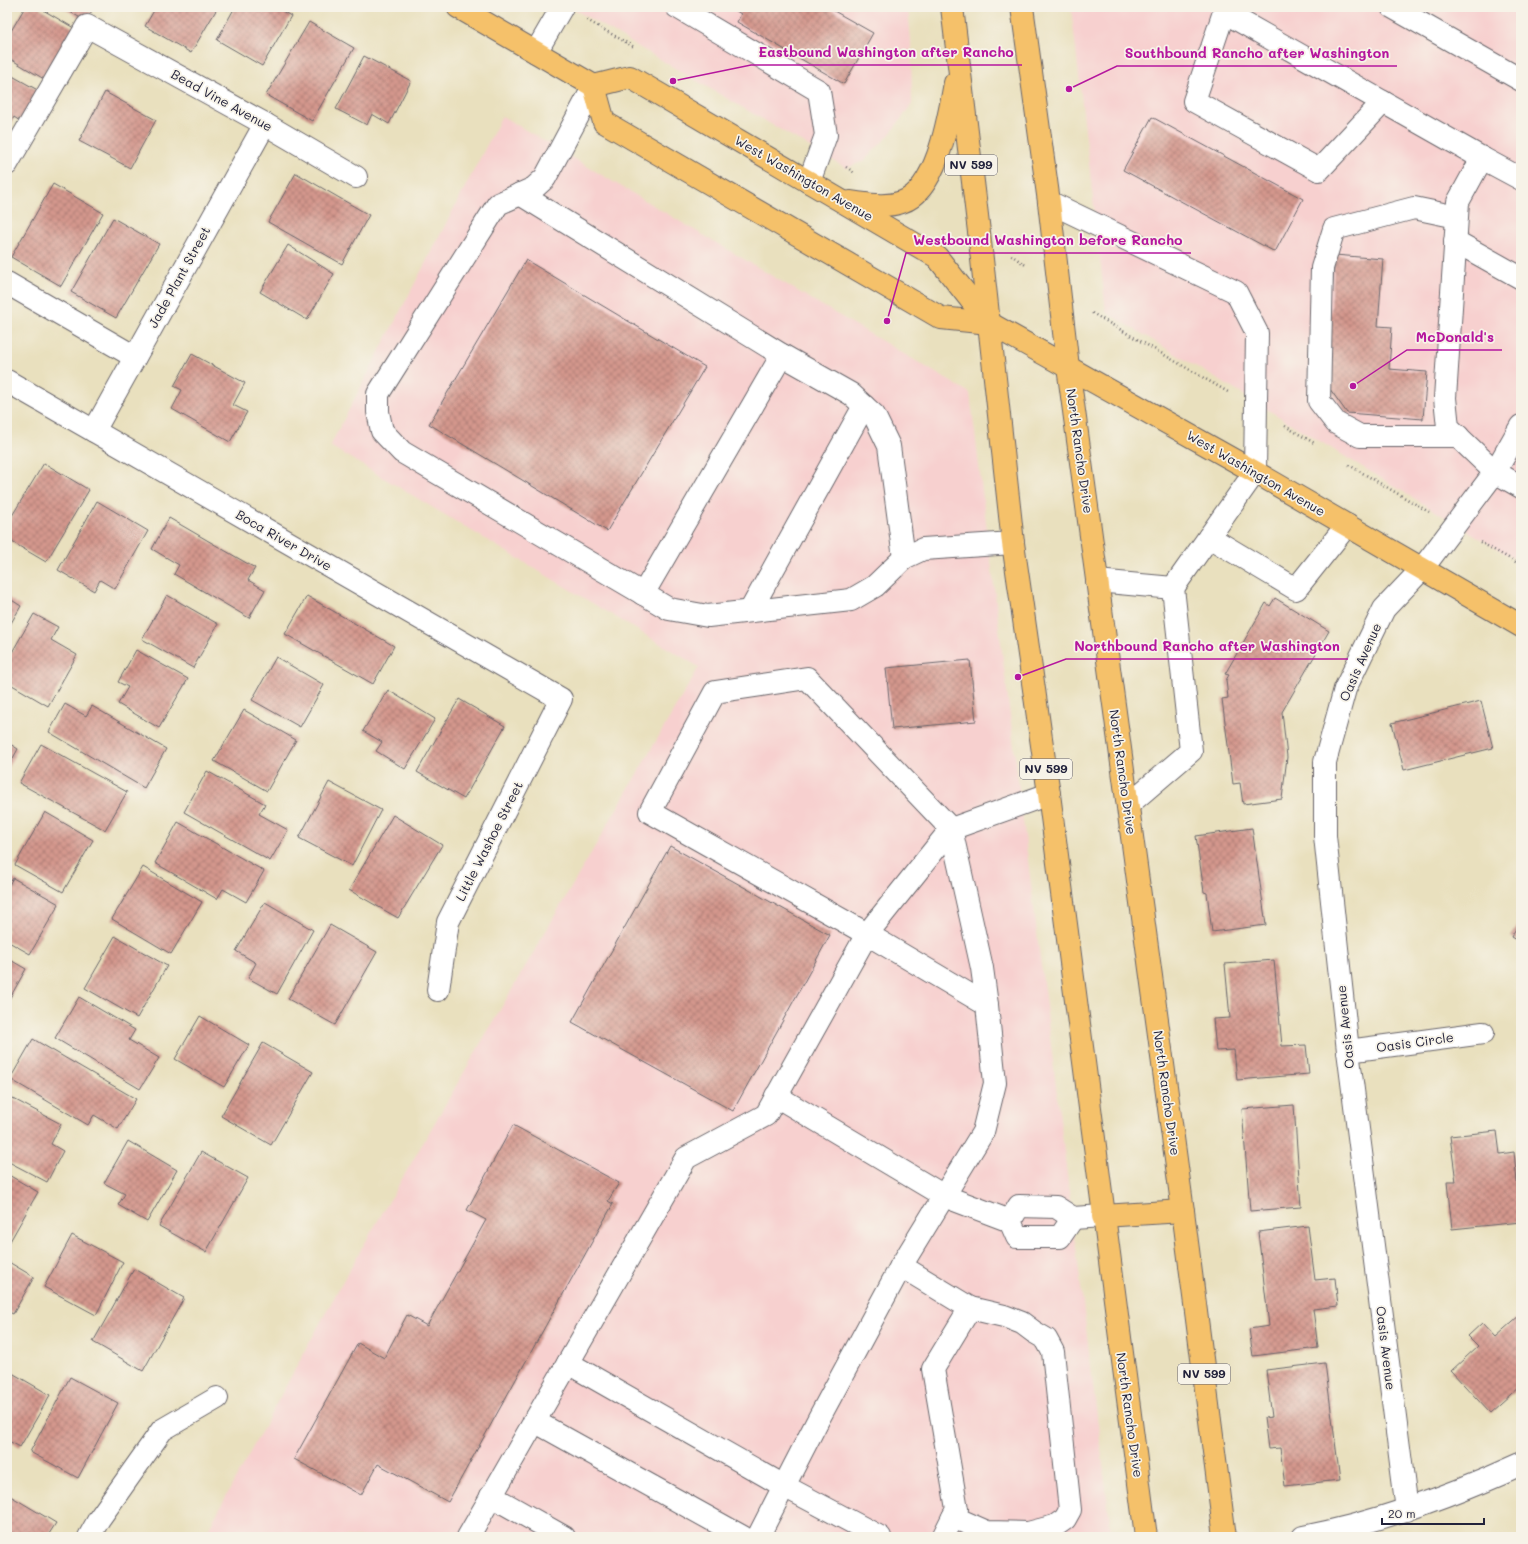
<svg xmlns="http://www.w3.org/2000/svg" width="1528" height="1544" font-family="Mali,sans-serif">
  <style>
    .built { fill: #f7d0cf }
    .building { fill: url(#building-cross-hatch) }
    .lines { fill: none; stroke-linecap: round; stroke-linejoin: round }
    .minor-casing { stroke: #686469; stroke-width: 24 }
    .major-casing { stroke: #686469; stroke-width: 24 }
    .path { stroke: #686469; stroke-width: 2.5; stroke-dasharray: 1 3; stroke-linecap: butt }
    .minor { stroke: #fff; stroke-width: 22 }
    .major { stroke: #f5c16b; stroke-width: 22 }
    .labels { text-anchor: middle; stroke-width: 3.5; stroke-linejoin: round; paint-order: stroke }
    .shield { fill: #f7f3e8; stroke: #62616f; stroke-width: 1 }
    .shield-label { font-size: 12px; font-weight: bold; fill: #22223b }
    .street-label { font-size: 13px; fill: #22223b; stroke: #f7f3e8 }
    .leader { fill: none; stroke: #b5179e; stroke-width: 1.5 }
    .callout-dot { fill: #b5179e; stroke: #f7f3e8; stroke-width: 1.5 }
    .callout-label { font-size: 14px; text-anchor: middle; font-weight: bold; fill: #b5179e; stroke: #f7f3e8; stroke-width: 3.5; stroke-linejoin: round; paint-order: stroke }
  </style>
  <defs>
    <pattern id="building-cross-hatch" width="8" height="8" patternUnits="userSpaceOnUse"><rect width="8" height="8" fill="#d4978d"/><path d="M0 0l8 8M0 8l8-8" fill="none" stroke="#ac7b74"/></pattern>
  </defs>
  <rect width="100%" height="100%" fill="#f7f3e8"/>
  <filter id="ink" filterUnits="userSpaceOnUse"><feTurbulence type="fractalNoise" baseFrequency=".025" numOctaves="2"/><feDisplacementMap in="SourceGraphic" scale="8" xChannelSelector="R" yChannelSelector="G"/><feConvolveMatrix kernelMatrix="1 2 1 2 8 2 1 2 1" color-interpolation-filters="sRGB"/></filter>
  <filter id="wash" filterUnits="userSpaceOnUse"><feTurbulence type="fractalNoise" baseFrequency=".012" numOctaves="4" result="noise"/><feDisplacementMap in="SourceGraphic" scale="16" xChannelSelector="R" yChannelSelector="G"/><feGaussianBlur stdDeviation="0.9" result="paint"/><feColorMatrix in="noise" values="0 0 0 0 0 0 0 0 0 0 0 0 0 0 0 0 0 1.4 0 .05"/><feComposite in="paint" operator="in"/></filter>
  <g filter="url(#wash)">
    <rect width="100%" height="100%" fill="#e9e0be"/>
    <!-- built -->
    <g class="built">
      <path d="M570,7H908L911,40L912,104L890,134L864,161L846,168Z"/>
      <path d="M1071,7H1521V563L1106,312Z"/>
      <path d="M502,116L970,393L1112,1537H204L344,1279L699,667L330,446Z"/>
    </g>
    <g id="blocks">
      <!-- building -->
      <g class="building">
        <path d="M25,7H38L79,31L49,82L7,57V38Z"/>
        <path d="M61,7H94L86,21Z"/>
        <path d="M156,7H218L191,53L145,26Z"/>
        <path d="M235,7H275L291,16L262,66L217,40Z"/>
        <path d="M730,7H827L873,33L844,84L737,22L741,14Z"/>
        <path d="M309,22L354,48L312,121L266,95Z"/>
        <path d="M364,56L411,81L389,124L372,114L367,125L336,109Z"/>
        <path d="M7,73L43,93L26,125L14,117L7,130Z"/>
        <path d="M105,92L156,120L130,168L79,141Z"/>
        <path d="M1152,117L1303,199L1275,252L1123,170Z"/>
        <path d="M296,173L369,215L342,264L268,222Z"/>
        <path d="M53,184L103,213L61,286L11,257Z"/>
        <path d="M113,218L159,244L116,318L71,292Z"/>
        <path d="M288,245L334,274L307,320L260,292Z"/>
        <path d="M1335,255L1383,259L1378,326L1392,327L1389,369L1427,372L1423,419L1347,413L1325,382Z"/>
        <path d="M526,260L705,367L607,531L429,424Z"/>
        <path d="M192,354L245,383L233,405L247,412L230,442L172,409L182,390L174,386Z"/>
        <path d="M44,463L89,490L46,562L7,539V524Z"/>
        <path d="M97,501L148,531L115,589L100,580L94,591L58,570Z"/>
        <path d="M169,518L255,568L248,580L265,590L249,618L174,574L179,565L152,549Z"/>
        <path d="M167,595L218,624L193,668L142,639Z"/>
        <path d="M307,596L394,646L373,684L285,634Z"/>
        <path d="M7,597L21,606L7,630Z"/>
        <path d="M1275,598L1329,631L1282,712L1287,757L1282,799L1243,804L1240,783L1233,784L1222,699L1228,698L1226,680L1229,675L1225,674L1266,603L1270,606Z"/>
        <path d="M34,614L58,627L51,640L77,655L48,706L7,682V661Z"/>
        <path d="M136,650L188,679L159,728L118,704L128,687L118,682Z"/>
        <path d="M276,657L324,685L300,727L252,700Z"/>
        <path d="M970,660L976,721L892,729L886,668Z"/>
        <path d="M388,690L435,719L405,769L376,751L382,742L363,731Z"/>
        <path d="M459,699L505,726L464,799L417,772Z"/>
        <path d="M1481,701L1493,748L1404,770L1392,723Z"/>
        <path d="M65,704L86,716L92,706L166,749L144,788L49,732Z"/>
        <path d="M244,710L296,740L267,791L214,761Z"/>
        <path d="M7,742L18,749L7,769Z"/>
        <path d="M41,744L127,792L105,830L19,783Z"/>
        <path d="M207,771L265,804L259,814L288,830L270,861L184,812Z"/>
        <path d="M329,782L381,810L352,866L299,838Z"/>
        <path d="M45,812L93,840L63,892L15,865Z"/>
        <path d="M393,815L442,845L398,918L349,890Z"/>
        <path d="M178,822L264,871L246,902L223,889L217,899L155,863Z"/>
        <path d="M1252,828L1266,925L1212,932L1207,893L1204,892L1196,836Z"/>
        <path d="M670,846L830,935L733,1111L572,1022Z"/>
        <path d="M143,867L202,902L171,954L112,919Z"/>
        <path d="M13,878L59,904L30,954L7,941V888Z"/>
        <path d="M265,902L313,930L277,994L248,978L256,963L236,951Z"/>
        <path d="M1521,920V943L1511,937Z"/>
        <path d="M330,925L377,952L335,1025L288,999Z"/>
        <path d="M115,936L167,966L137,1018L85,988Z"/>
        <path d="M7,958L26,969L7,1003Z"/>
        <path d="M1274,960L1282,1046L1306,1045L1309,1074L1237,1080L1234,1050L1216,1051L1213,1019L1230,1018L1225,964Z"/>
        <path d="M79,997L135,1030L129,1040L159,1058L140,1089L55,1038Z"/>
        <path d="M200,1016L249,1045L224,1087L175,1059Z"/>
        <path d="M33,1039L136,1099L118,1129L94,1115L88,1125L10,1079Z"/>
        <path d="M263,1043L313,1072L271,1145L221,1116Z"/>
        <path d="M8,1096L61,1124L51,1144L63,1151L47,1182L7,1161V1098Z"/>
        <path d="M1294,1105L1301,1207L1250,1211L1242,1109Z"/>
        <path d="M513,1125L619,1183L608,1201L613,1204L448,1502L378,1464L361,1495L294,1459L358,1343L384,1358L407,1315L427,1326L486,1220L467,1210Z"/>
        <path d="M1497,1131L1500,1154L1514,1152L1521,1222L1452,1229L1447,1182H1456L1450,1136Z"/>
        <path d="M128,1141L177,1170L147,1222L118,1205L125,1194L104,1183Z"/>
        <path d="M201,1152L248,1178L206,1252L159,1226Z"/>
        <path d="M7,1174L38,1192L9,1243L7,1242Z"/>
        <path d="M1308,1226L1315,1280L1335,1278L1338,1306L1313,1309L1318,1348L1253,1356L1249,1329L1269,1326L1258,1232Z"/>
        <path d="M72,1235L123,1262L96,1315L44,1287Z"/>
        <path d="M7,1261L34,1277L13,1314L7,1311Z"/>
        <path d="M134,1269L184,1298L143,1371L93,1342Z"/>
        <path d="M1521,1314V1385L1490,1413L1451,1371L1478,1346L1468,1336L1482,1323L1495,1337Z"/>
        <path d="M1325,1363L1340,1480L1285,1486L1280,1448L1268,1449L1264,1418L1272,1417L1266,1370Z"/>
        <path d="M7,1370L50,1395L20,1447L7,1440Z"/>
        <path d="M70,1377L118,1403L78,1478L30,1452Z"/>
        <path d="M7,1494L56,1523L47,1537H7Z"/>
      </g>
    </g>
  </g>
  <g filter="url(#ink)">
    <use href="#blocks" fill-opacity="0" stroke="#686469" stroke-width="1"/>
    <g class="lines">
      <defs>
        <g id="minor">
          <path d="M677,7L819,91L826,135L809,182"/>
          <path d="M1227,7L1224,12L1482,158"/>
          <path d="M1392,7L1521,80"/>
          <path d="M1224,12L1194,101L1319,170L1383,102"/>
          <path d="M536,52L562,7"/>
          <path d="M594,86L545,178L534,188L498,204L378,394V412L382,431L402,452L669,609L708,616L851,600L875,586L904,558L923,549L1013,543"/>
          <path d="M7,164L87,26L265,124L356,177"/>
          <path d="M1521,179L1482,158L1458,202L1445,398L1448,427L1495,472L1521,487"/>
          <path d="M520,194L782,355L643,594"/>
          <path d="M1049,202L1236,292L1257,333L1255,472L1173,588"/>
          <path d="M1457,217L1414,208L1334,229L1322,268L1319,401L1336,423L1360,436H1458"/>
          <path d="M1455,241L1521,278"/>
          <path d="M7,283L135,357"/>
          <path d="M782,355L851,394L874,415L889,446L904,558"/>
          <path d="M7,381L561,699L448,922L438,990"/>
          <path d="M94,431L265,124"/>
          <path d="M1209,537L1296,589L1347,525"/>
          <path d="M1097,581L1173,588L1191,751L1128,805"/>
          <path d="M750,611L864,406"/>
          <path d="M987,1005L867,934L951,829L1049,794"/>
          <path d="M1348,1051L1483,1033"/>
          <path d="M776,1096L944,1196L1010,1221L1017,1237H1060L1073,1218"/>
          <path d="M1010,1221L1019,1206L1056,1207L1073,1218L1103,1216"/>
          <path d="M901,1266L970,1308L933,1369L957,1509L943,1537"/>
          <path d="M568,1363L784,1486L758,1537"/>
          <path d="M534,1421L743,1537"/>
          <path d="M491,1496L564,1537"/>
          <path d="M1407,1510L1348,1051L1325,836V762L1345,689L1384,609L1422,569L1495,472L1521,426"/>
          <path d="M953,1517L987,1532L1028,1533L1055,1526L1065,1519L1070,1510L1053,1352L1046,1339L1034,1332L1022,1323L1004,1316L970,1308"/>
          <path d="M89,1537L99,1519L162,1430L217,1398"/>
          <path d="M468,1537L686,1158L766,1115L867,934L650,812L715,692L807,678L951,829L982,968L987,1005L995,1083L983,1132L901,1266L819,1418L784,1486L880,1537"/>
          <path d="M1303,1537C1377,1523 1453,1495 1521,1464"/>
        </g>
        <g id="major">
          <path d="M458,7L594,86L604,122L941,318L989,323"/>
          <path d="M952,7L979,232L1013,543L1049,794L1146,1537"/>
          <path d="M1022,7L1049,202L1068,367L1183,1211L1225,1537"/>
          <path d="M594,86L630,77L937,257L989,323L1255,472L1521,626"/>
          <path d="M850,202C867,204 885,208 902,202C938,190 949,115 955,83"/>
          <path d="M1103,1216L1183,1211"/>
        </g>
      </defs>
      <!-- minor casing -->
      <use href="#minor" class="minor-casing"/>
      <!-- major casing -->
      <use href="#major" class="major-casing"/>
      <!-- path -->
      <g class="path">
        <path d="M587,20L634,47"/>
        <path d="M846,167L855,173"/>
        <path d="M1011,255L1027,266"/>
        <path d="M1092,313L1228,392"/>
        <path d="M1285,426L1314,443"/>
        <path d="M1349,465L1429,512"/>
        <path d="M1480,542L1521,565"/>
      </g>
      <!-- minor -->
      <use href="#minor" class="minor"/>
      <!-- major -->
      <use href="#major" class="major"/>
    </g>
  </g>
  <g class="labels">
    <!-- shield labels -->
    <g class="shield">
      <rect x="945" y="155" width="52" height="20" rx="3"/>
      <rect x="1020" y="759" width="52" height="20" rx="3"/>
      <rect x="1178" y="1364" width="52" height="20" rx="3"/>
    </g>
    <g class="shield-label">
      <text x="971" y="169">NV 599</text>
      <text x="1046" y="773">NV 599</text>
      <text x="1204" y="1378">NV 599</text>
    </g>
    <!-- street labels -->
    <g class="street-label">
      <text transform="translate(222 100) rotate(29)" y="5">Bead Vine Avenue</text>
      <text transform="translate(804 178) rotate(30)" y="5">West Washington Avenue</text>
      <text transform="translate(179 277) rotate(-61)" y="5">Jade Plant Street</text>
      <text transform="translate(1080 451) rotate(82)" y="5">North Rancho Drive</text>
      <text transform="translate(1256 473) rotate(30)" y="5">West Washington Avenue</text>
      <text transform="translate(284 540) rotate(30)" y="5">Boca River Drive</text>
      <text transform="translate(1360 662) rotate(-66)" y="5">Oasis Avenue</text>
      <text transform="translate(1123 772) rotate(82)" y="5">North Rancho Drive</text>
      <text transform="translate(489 841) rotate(-63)" y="5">Little Washoe Street</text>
      <text transform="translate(1345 1027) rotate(-96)" y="5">Oasis Avenue</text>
      <text transform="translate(1415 1042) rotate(-8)" y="5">Oasis Circle</text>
      <text transform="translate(1167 1093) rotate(82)" y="5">North Rancho Drive</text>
      <text transform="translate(1386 1348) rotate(83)" y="5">Oasis Avenue</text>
      <text transform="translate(1130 1415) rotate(82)" y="5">North Rancho Drive</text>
    </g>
  </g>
  <!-- callouts -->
  <path class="leader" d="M673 81L751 65H1022M1069 89L1117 66H1397M887 321L906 253H1191M1353 386L1407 350H1502M1018 677L1066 659H1348"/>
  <g class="callout-dot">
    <circle cx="673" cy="81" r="4"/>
    <circle cx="1069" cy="89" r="4"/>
    <circle cx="887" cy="321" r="4"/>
    <circle cx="1353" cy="386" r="4"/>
    <circle cx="1018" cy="677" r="4"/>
  </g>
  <g class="callout-label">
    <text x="886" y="57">Eastbound Washington after Rancho</text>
    <text x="1257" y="58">Southbound Rancho after Washington</text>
    <text x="1048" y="245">Westbound Washington before Rancho</text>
    <text x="1455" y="342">McDonald's</text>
    <text x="1207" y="651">Northbound Rancho after Washington</text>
  </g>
  <!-- margin -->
  <rect width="1528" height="1544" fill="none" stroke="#f7f3e8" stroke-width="24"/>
  <!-- scale -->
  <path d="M1382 1518v6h102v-6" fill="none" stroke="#22223b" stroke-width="2"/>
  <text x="1388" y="1518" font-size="12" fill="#22223b" stroke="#f7f3e8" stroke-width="3" paint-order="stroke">20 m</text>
</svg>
